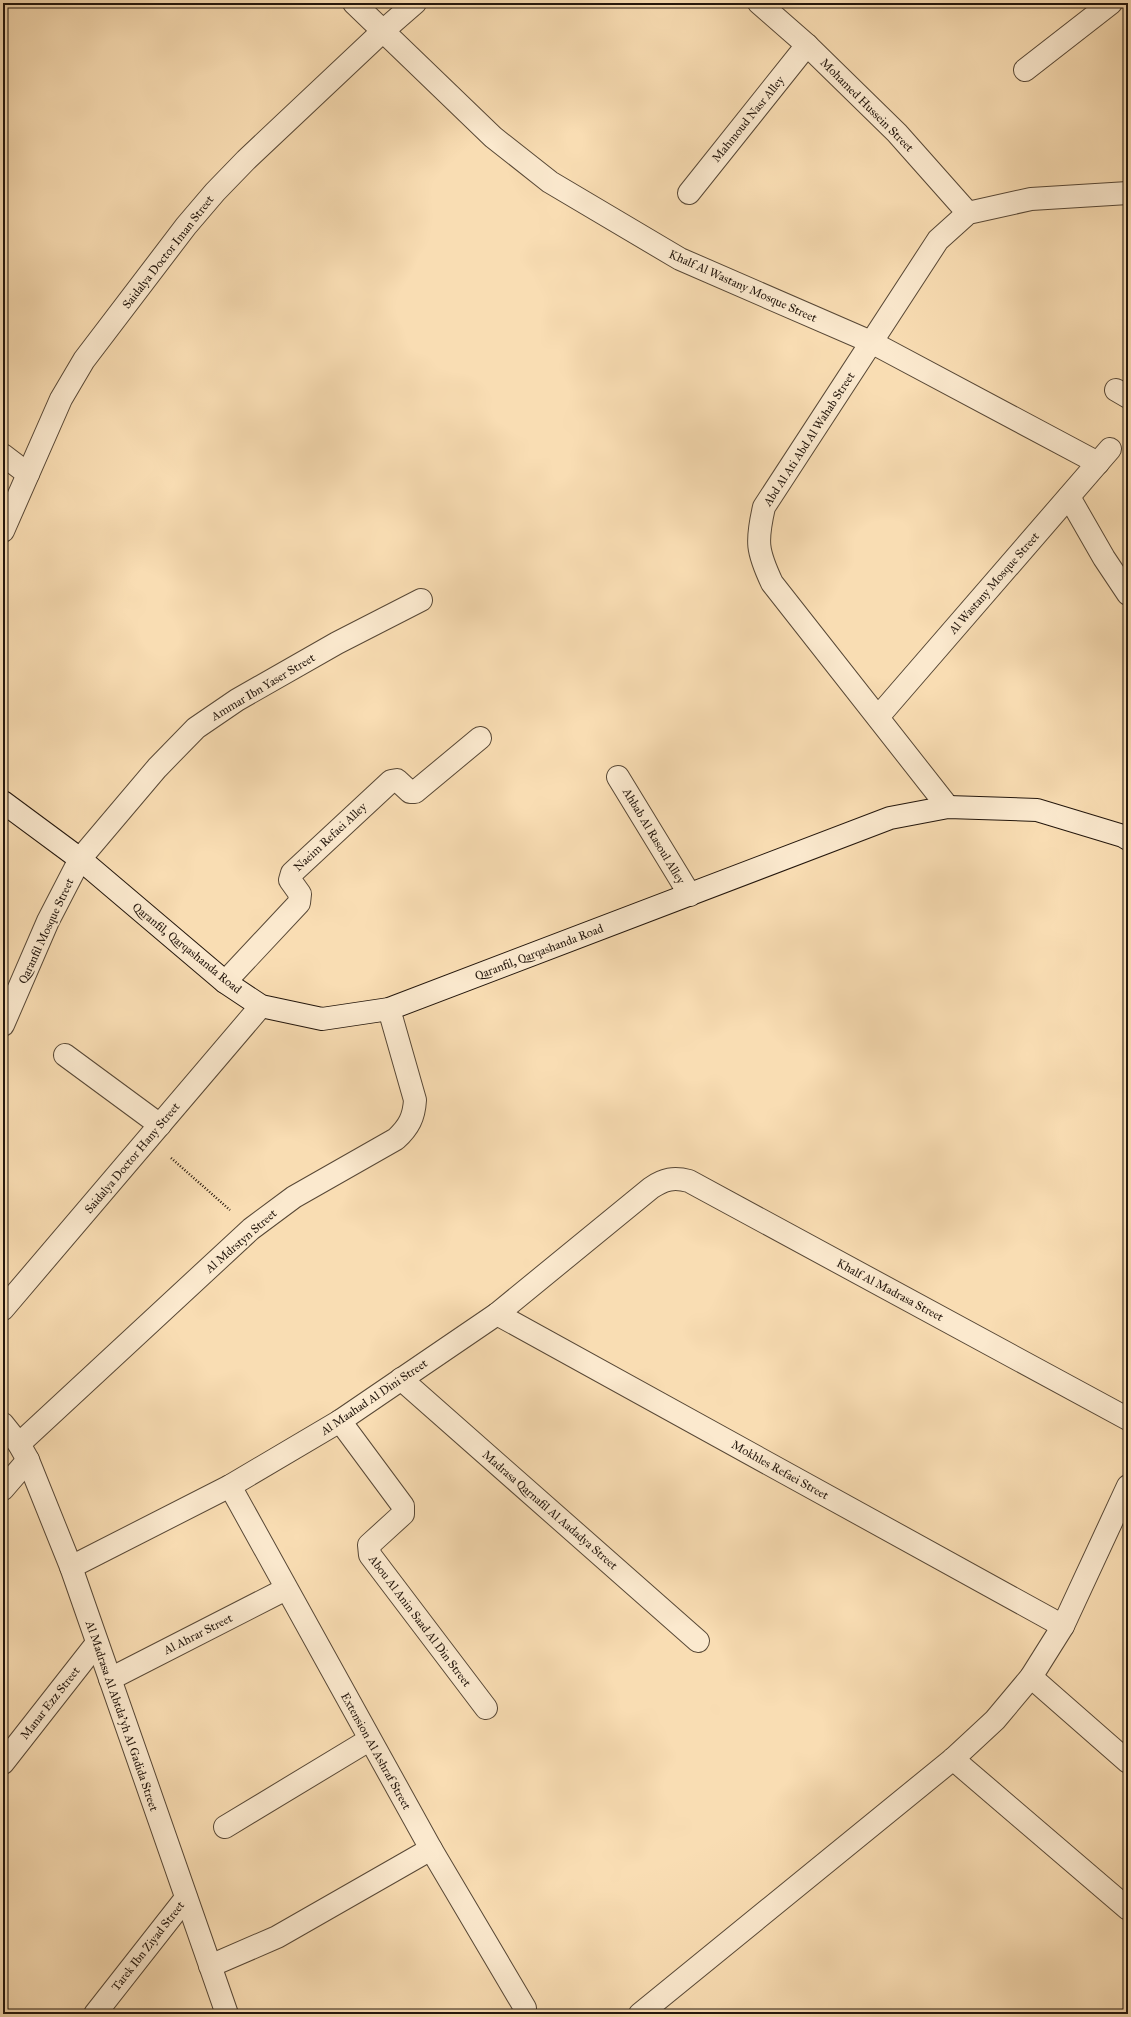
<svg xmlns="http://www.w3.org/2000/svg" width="1131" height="2017" font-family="'IM FELL Great Primer',serif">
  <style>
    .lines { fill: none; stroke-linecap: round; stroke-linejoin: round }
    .street-casing { stroke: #584836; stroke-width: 24 }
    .secondary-casing { stroke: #23160c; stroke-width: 24 }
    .path { stroke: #23160c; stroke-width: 2.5; stroke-dasharray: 1 2; stroke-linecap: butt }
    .street { stroke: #fbe9ce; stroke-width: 22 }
    .secondary { stroke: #fbe9ce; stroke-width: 22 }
    .labels { text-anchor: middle; stroke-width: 4; stroke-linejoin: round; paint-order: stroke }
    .street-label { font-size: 12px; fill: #23160c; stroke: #fbe9ce }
  </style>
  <rect width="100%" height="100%" fill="#f9ddb3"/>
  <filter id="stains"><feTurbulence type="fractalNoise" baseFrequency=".005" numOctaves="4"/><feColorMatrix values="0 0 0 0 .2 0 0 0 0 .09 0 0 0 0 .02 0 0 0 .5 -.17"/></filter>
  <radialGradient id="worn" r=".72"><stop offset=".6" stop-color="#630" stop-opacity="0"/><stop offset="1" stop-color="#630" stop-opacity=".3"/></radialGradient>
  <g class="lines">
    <defs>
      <g id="street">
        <path d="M354,3L493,137L550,182L680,259L871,342L1098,463"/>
        <path d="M759,3L807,45L897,133L968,213"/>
        <path d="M1025,70L1111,3"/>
        <path d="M689,193L807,45"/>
        <path d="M1116,390L1128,397"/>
        <path d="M3,455L28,474"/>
        <path d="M1069,497L1104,558L1128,594"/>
        <path d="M3,531L61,399L84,360L186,226L215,192L246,160L384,30L415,3"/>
        <path d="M878,717L1110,449"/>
        <path d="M618,777L690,895"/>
        <path d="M948,807L772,583C757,551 756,542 764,507L938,240L968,213L1031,199L1128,193"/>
        <path d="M225,982L299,903L300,894L290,880L292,873L391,781L397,780L410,792H415L480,738"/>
        <path d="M3,1025L48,921L80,859L157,768L196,728L237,700L337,643L421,600"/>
        <path d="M65,1055L160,1125"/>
        <path d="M3,1309L261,1006"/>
        <path d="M497,1314L1063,1626"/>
        <path d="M401,1379L698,1641"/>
        <path d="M340,1421L403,1506V1514L369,1545L370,1555L486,1708"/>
        <path d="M3,1424L19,1444L28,1460L71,1567L227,2014"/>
        <path d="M19,1444L251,1229L294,1197L396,1139C409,1127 414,1117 415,1100L389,1009"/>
        <path d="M230,1486L431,1849L525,2008V2014"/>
        <path d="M3,1489L28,1460"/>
        <path d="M71,1567L230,1486L340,1421L497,1314L651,1188C664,1179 674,1177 689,1181L1128,1419"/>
        <path d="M1031,1677L1128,1762"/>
        <path d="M110,1679L286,1589"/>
        <path d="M953,1759L1128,1909"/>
        <path d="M3,1763L97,1643"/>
        <path d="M225,1827L369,1740"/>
        <path d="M210,1966L277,1937L431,1849"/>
        <path d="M95,2014L186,1898"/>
        <path d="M640,2014L953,1759L995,1720L1031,1677L1063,1626L1128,1486"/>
      </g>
      <path id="secondary" d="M3,802L80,859L225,982L261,1006L322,1019L389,1009L890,818L948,807L1037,810L1123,836L1128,839"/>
    </defs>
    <!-- street casing -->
    <use href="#street" class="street-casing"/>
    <!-- secondary casing -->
    <use href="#secondary" class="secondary-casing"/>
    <!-- path -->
    <path class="path" d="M171,1158L230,1210"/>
    <!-- street -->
    <use href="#street" class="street"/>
    <!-- secondary -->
    <use href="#secondary" class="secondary"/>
  </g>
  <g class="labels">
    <!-- street labels -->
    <g class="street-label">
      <text transform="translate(867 105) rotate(45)" y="4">Mohamed Hussein Street</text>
      <text transform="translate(748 119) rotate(-51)" y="4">Mahmoud Nasr Alley</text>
      <text transform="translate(168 252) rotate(-52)" y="4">Saidalya Doctor Iman Street</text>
      <text transform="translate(743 286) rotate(24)" y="4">Khalf Al Wastany Mosque Street</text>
      <text transform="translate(809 439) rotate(-57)" y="4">Abd Al Ati Abd Al Wahab Street</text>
      <text transform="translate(994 583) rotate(-49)" y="4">Al Wastany Mosque Street</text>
      <text transform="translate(263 687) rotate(-31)" y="4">Ammar Ibn Yaser Street</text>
      <text transform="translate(654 836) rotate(59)" y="4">Ahbab Al Rasoul Alley</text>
      <text transform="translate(330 837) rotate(-43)" y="4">Naeim Refaei Alley</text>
      <text transform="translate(46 931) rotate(-65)" y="4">Qaranfil Mosque Street</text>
      <text transform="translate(187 948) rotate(39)" y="4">Qaranfil, Qarqashanda Road</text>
      <text transform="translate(539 952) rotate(-21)" y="4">Qaranfil, Qarqashanda Road</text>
      <text transform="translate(132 1158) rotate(-50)" y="4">Saidalya Doctor Hany Street</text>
      <text transform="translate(241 1241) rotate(-41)" y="4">Al Mdrstyn Street</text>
      <text transform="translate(890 1290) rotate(28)" y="4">Khalf Al Madrasa Street</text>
      <text transform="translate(374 1397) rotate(-34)" y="4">Al Maahad Al Dini Street</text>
      <text transform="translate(780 1470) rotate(29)" y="4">Mokhles Refaei Street</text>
      <text transform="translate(550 1510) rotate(41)" y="4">Madrasa Qarnafil Al Aadadya Street</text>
      <text transform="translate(420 1621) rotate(53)" y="4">Abou Al Anin Saad Al Din Street</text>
      <text transform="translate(198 1634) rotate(-27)" y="4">Al Ahrar Street</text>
      <text transform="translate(50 1703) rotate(-52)" y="4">Manar Ezz Street</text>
      <text transform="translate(122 1716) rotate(71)" y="4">Al Madrasa Al Abtda'yh Al Gadida Street</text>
      <text transform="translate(376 1751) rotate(61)" y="4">Extension Al Ashraf Street</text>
      <text transform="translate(148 1946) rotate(-52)" y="4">Tarek Ibn Ziyad Street</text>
    </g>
  </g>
  <!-- margin -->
  <rect width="1131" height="2017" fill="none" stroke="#f9ddb3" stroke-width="16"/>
  <rect x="4" y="4" width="1123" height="2009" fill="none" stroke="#23160c" stroke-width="2"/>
  <rect x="8" y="8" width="1115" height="2001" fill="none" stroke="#23160c"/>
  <rect width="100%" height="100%" filter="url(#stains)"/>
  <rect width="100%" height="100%" fill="url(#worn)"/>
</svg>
